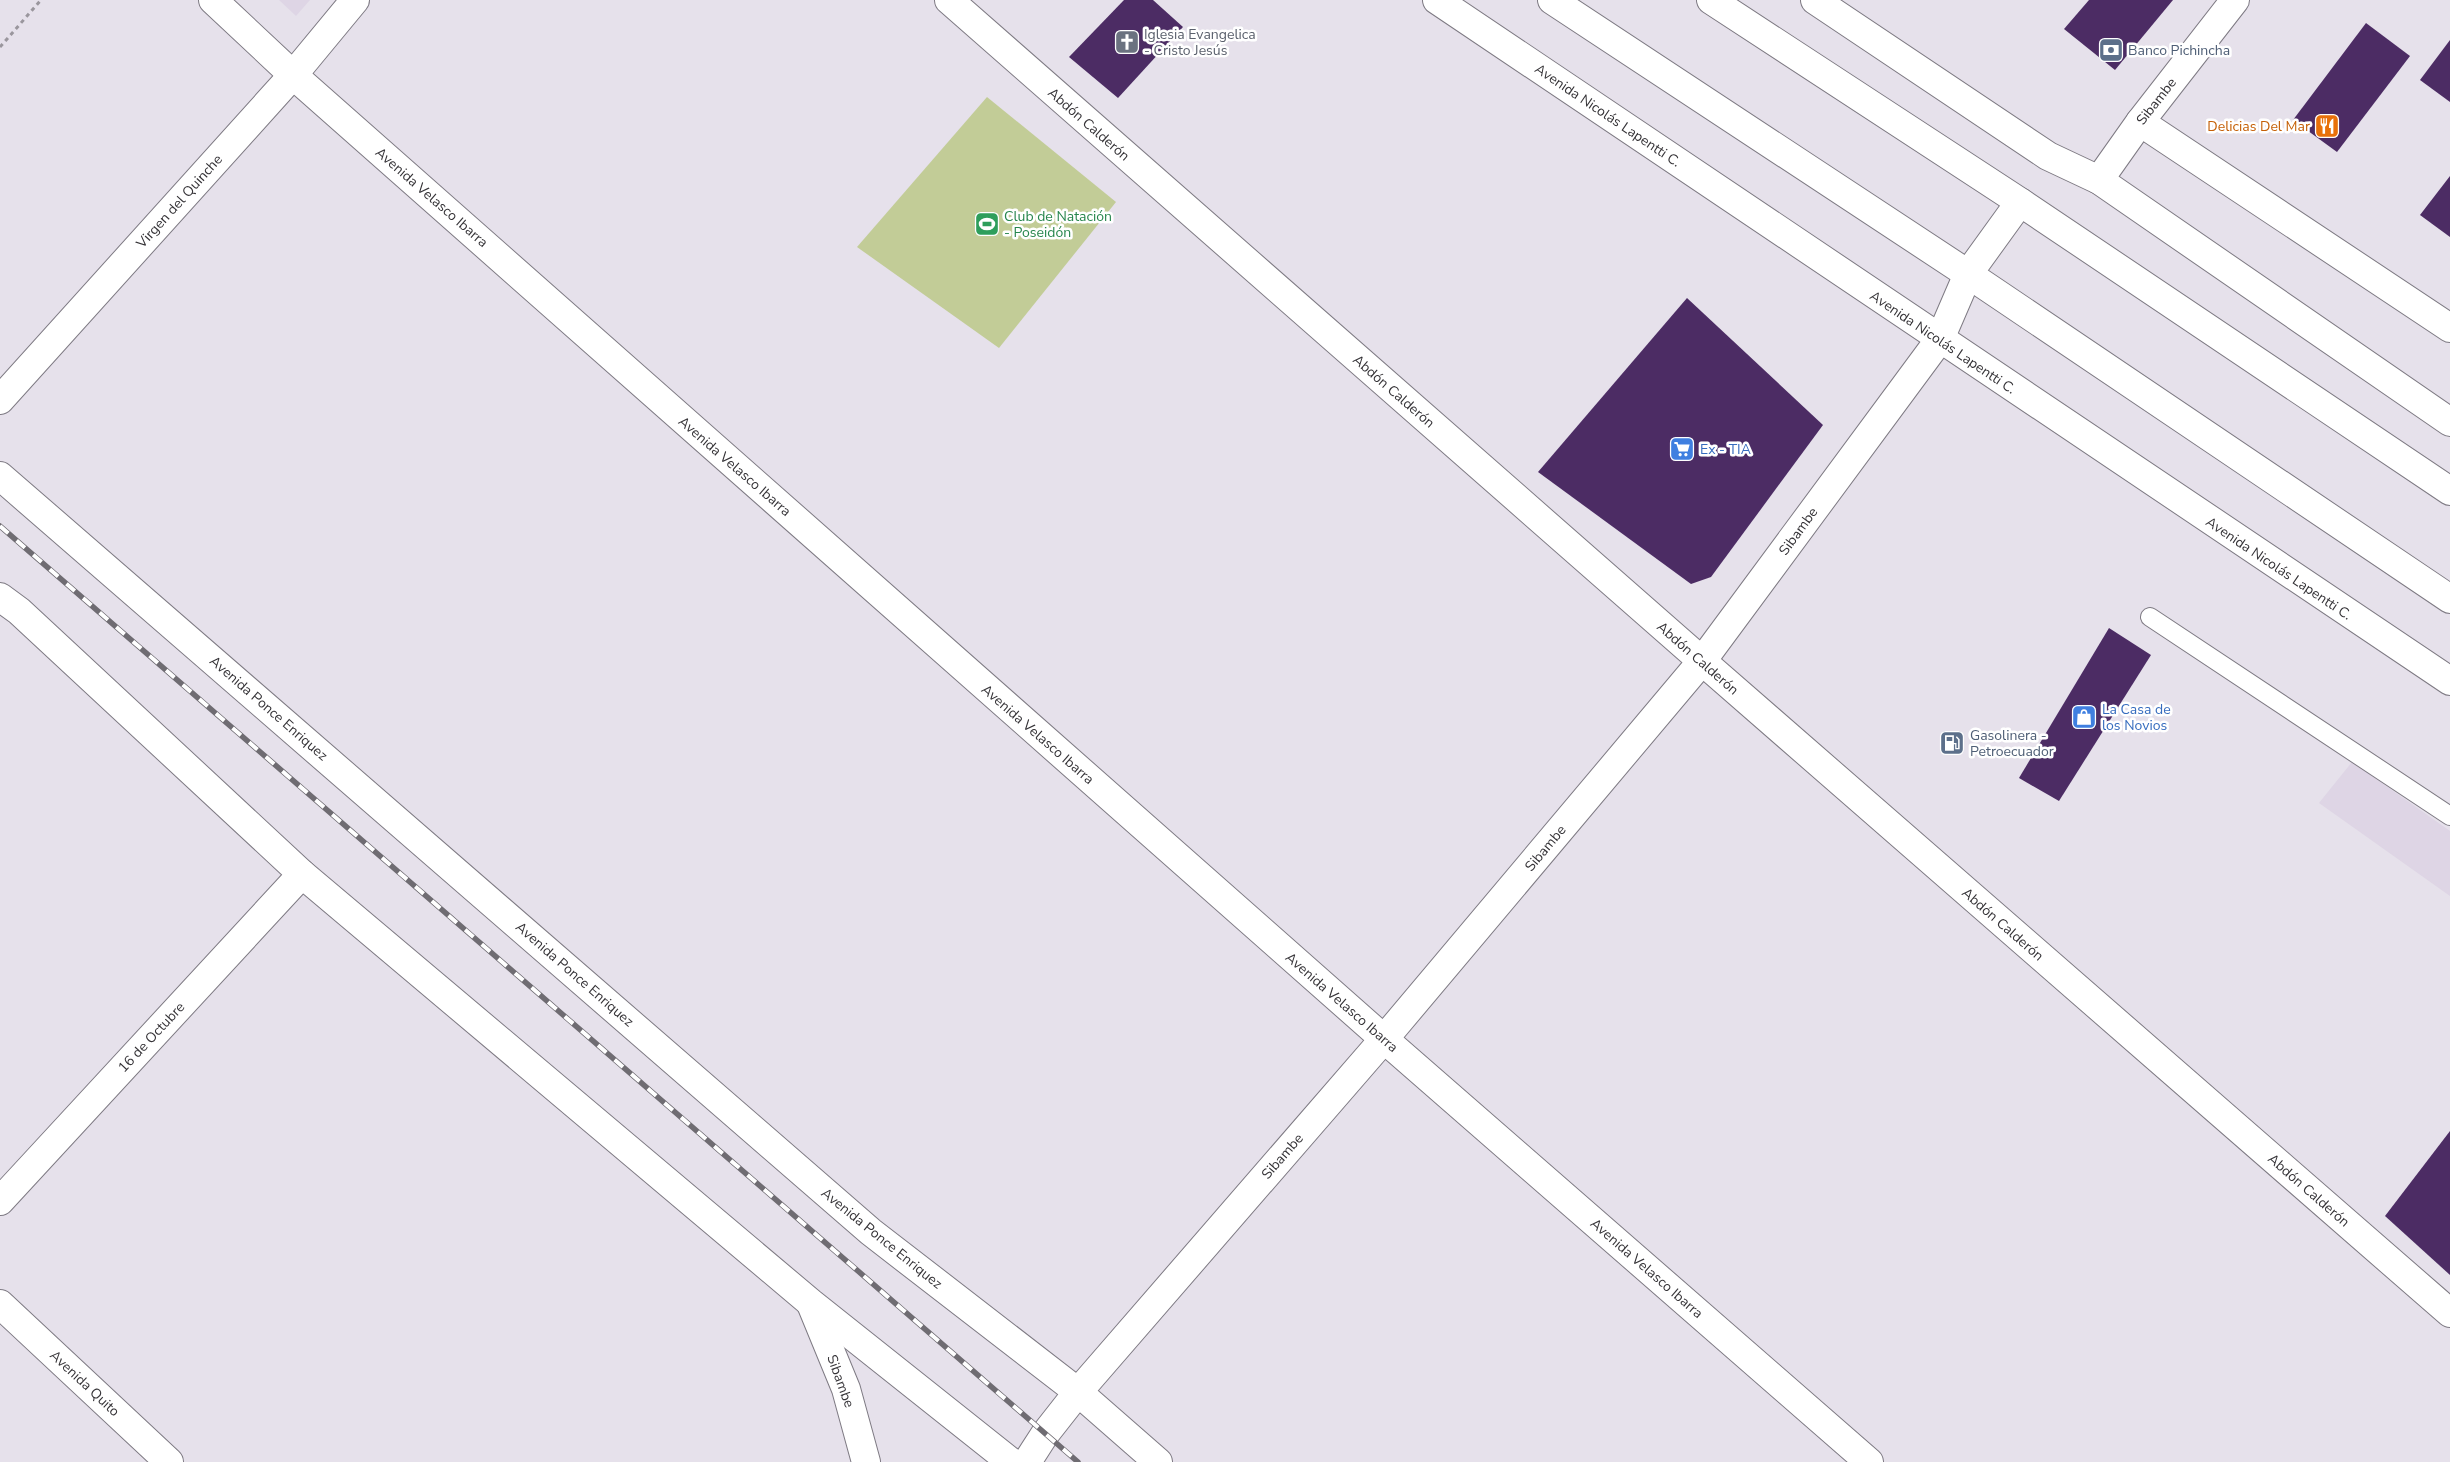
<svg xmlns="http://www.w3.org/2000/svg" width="2450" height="1462" font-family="'Nunito Sans',sans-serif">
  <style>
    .built { fill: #ded5e5 }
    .green { fill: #c2cc97 }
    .building { fill: #4c2c64 }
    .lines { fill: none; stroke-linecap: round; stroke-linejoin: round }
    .lane-casing { stroke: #7e7a83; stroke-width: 20 }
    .street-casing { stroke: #7e7a83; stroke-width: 30 }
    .secondary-casing { stroke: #7e7a83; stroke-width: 30 }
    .primary-casing { stroke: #7e7a83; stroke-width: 30 }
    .highway-casing { stroke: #7e7a83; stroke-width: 30 }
    .path { stroke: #9a969d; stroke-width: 3; stroke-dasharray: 4 4; stroke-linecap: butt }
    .lane { stroke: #fff; stroke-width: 18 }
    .street { stroke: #fff; stroke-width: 28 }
    .secondary { stroke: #fff; stroke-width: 28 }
    .primary { stroke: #fff; stroke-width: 28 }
    .highway { stroke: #fff; stroke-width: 28 }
    .rail-casing { stroke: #6f6c72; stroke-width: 5.5 }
    .rail { stroke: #fff; stroke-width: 4; stroke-dasharray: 11; stroke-linecap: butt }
    .labels { text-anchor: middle; stroke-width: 5; stroke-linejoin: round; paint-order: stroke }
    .worship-label { font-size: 14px; fill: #5b616d; stroke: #fff; text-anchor: start }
    .service-label { font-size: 14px; fill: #4e5e75; stroke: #fff; text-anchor: start }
    .street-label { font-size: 14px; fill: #353337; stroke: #fff }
    .food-label { font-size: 14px; fill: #c56008; stroke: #fff; text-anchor: end }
    .leisure-label { font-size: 14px; fill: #27864d; stroke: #fff; text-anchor: start }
    .shop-label { font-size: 14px; fill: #366cbe; stroke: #fff; text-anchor: start }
  </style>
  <rect width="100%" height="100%" fill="#e6e1eb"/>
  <!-- built -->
  <g class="built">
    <path d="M279,0H310L296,16Z"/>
    <path d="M2352,762L2450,831V896L2319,803Z"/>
  </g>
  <!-- green -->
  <path class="green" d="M987,97L1116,202L999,348L857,247Z"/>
  <!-- building -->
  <g class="building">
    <path d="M1124,0H1153L1183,27L1118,98L1069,57Z"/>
    <path d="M2089,0H2173L2115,70L2064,29Z"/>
    <path d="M2366,23L2410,56L2337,152L2293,120Z"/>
    <path d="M2450,40V102L2420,80Z"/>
    <path d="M2450,176V237L2420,215Z"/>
    <path d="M1687,298L1823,425L1711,577L1691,584L1538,472Z"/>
    <path d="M2109,628L2151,655L2059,801L2019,778Z"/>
    <path d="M2450,1131V1275L2385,1216Z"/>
  </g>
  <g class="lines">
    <defs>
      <path id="lane" d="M2150,617L2450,816"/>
      <g id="street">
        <path d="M213,0L293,75L1384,1039L1869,1462"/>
        <path d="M949,0L1702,661L2450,1313"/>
        <path d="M2140,122L2450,328"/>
        <path d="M2099,180L2140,122L2235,0"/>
        <path d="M0,400L293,75L355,0"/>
        <path d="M0,1201L302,874"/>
        <path d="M0,1304L169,1462"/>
      </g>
      <g id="secondary">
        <path d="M0,476L871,1232L1078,1392L1158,1462"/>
        <path d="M0,597L19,611L302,874L811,1303L1011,1462"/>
        <path d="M811,1304L846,1389L866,1462"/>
        <path d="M1027,1462L1045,1434L1078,1392L1384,1039L1702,661L1940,339L1968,274L2020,202"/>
      </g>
      <g id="primary">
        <path d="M1437,0L2450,681"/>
        <path d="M1815,0L2048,156L2099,180L2450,422"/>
      </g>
      <g id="highway">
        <path d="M1552,0L1968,274L2450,599"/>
        <path d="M1711,0L2020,202L2450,491"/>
      </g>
    </defs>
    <!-- lane casing -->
    <use href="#lane" class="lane-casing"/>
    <!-- street casing -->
    <use href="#street" class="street-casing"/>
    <!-- secondary casing -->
    <use href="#secondary" class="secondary-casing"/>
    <!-- primary casing -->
    <use href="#primary" class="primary-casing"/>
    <!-- highway casing -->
    <use href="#highway" class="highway-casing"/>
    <!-- path -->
    <path class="path" d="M0,47L41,0"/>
    <!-- lane -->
    <use href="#lane" class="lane"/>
    <!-- street -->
    <use href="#street" class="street"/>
    <!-- secondary -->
    <use href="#secondary" class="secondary"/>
    <!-- primary -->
    <use href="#primary" class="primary"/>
    <!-- highway -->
    <use href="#highway" class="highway"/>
    <defs>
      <path id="rail" d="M0,526L1078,1462"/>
    </defs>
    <!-- rail casing -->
    <use href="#rail" class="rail-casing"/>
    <!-- rail -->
    <use href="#rail" class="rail"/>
  </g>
  <!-- icons -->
  <defs>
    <symbol id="church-square" viewBox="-11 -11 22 22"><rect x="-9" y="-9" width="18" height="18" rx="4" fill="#6b7280" stroke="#fff"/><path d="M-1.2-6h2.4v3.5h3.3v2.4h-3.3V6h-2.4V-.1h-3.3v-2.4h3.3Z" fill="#fff"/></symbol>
    <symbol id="bank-square" viewBox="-11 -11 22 22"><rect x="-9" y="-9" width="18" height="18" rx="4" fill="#5c6f8a" stroke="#fff"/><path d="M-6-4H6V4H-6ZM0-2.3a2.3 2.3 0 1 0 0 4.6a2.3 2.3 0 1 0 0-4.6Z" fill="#fff"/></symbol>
    <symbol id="restaurant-square" viewBox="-11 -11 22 22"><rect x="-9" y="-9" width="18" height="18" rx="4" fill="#e8710a" stroke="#fff"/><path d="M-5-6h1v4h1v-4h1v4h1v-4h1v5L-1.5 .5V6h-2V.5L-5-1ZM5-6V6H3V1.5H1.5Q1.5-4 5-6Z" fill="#fff"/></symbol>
    <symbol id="stadium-square" viewBox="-11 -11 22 22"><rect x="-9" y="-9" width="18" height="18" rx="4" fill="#2e9e5b" stroke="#fff"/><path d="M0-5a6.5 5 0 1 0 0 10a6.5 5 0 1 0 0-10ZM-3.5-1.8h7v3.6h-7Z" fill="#fff"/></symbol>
    <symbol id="supermarket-square" viewBox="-11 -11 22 22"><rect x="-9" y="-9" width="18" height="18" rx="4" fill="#3f7fe0" stroke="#fff"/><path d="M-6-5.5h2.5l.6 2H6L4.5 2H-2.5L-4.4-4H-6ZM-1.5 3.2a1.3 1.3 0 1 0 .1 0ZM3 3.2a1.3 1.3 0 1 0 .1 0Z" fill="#fff"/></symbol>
    <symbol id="shop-square" viewBox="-11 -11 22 22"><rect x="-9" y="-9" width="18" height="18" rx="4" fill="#3f7fe0" stroke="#fff"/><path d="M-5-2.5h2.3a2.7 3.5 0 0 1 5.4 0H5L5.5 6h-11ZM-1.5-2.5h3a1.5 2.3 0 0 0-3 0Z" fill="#fff"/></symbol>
    <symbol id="fuel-square" viewBox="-11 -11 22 22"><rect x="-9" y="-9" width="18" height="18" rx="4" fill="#5c6f8a" stroke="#fff"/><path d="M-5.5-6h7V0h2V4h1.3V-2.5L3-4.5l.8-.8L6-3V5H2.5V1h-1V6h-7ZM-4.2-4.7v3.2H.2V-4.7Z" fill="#fff"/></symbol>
  </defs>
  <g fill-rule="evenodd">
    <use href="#church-square" x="1113" y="28" width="28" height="28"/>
    <use href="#bank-square" x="2097" y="36" width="28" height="28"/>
    <use href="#restaurant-square" x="2313" y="112" width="28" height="28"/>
    <use href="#stadium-square" x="973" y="210" width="28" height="28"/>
    <use href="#supermarket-square" x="1668" y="435" width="28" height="28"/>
    <use href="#shop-square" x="2070" y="703" width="28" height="28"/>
    <use href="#fuel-square" x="1938" y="729" width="28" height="28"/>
  </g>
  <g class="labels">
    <!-- worship labels -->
    <g class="worship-label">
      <text x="1144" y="39">Iglesia Evangelica<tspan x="1144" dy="16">- Cristo Jesús</tspan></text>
    </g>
    <!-- service labels -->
    <g class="service-label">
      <text x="2128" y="55">Banco Pichincha</text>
      <text x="1970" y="740">Gasolinera -<tspan x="1970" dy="16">Petroecuador</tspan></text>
    </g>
    <!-- street labels -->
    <g class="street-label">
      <text transform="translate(2156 101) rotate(-52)" y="5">Sibambe</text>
      <text transform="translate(1608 115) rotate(34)" y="5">Avenida Nicolás Lapentti C.</text>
      <text transform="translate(1089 124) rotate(41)" y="5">Abdón Calderón</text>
      <text transform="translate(432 197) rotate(41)" y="5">Avenida Velasco Ibarra</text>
      <text transform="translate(179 201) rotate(-48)" y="5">Virgen del Quinche</text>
      <text transform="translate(1943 342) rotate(34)" y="5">Avenida Nicolás Lapentti C.</text>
      <text transform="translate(1394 391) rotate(41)" y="5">Abdón Calderón</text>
      <text transform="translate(735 466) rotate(41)" y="5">Avenida Velasco Ibarra</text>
      <text transform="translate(1798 531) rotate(-54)" y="5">Sibambe</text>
      <text transform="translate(2279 568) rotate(34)" y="5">Avenida Nicolás Lapentti C.</text>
      <text transform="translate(1698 658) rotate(41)" y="5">Abdón Calderón</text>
      <text transform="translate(269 708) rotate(41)" y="5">Avenida Ponce Enriquez</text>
      <text transform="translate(1038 734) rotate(41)" y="5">Avenida Velasco Ibarra</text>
      <text transform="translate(1545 848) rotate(-50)" y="5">Sibambe</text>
      <text transform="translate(2003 924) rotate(41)" y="5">Abdón Calderón</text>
      <text transform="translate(575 974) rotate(41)" y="5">Avenida Ponce Enriquez</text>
      <text transform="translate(1342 1002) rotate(41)" y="5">Avenida Velasco Ibarra</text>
      <text transform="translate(151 1037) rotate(-47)" y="5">16 de Octubre</text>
      <text transform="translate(1282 1156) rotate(-49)" y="5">Sibambe</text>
      <text transform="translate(2309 1190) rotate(41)" y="5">Abdón Calderón</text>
      <text transform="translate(882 1238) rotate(39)" y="5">Avenida Ponce Enriquez</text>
      <text transform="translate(1647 1268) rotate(41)" y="5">Avenida Velasco Ibarra</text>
      <text transform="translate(841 1381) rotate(70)" y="5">Sibambe</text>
      <text transform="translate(85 1383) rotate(43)" y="5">Avenida Quito</text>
    </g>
    <!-- food labels -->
    <g class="food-label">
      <text x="2310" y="131">Delicias Del Mar</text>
    </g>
    <!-- leisure labels -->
    <g class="leisure-label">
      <text x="1004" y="221">Club de Natación<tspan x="1004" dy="16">- Poseidón</tspan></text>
    </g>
    <!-- shop labels -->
    <g class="shop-label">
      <text x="1700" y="454">Ex - TIA</text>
      <text x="2102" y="714">La Casa de<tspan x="2102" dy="16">los Novios</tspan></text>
    </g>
  </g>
</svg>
